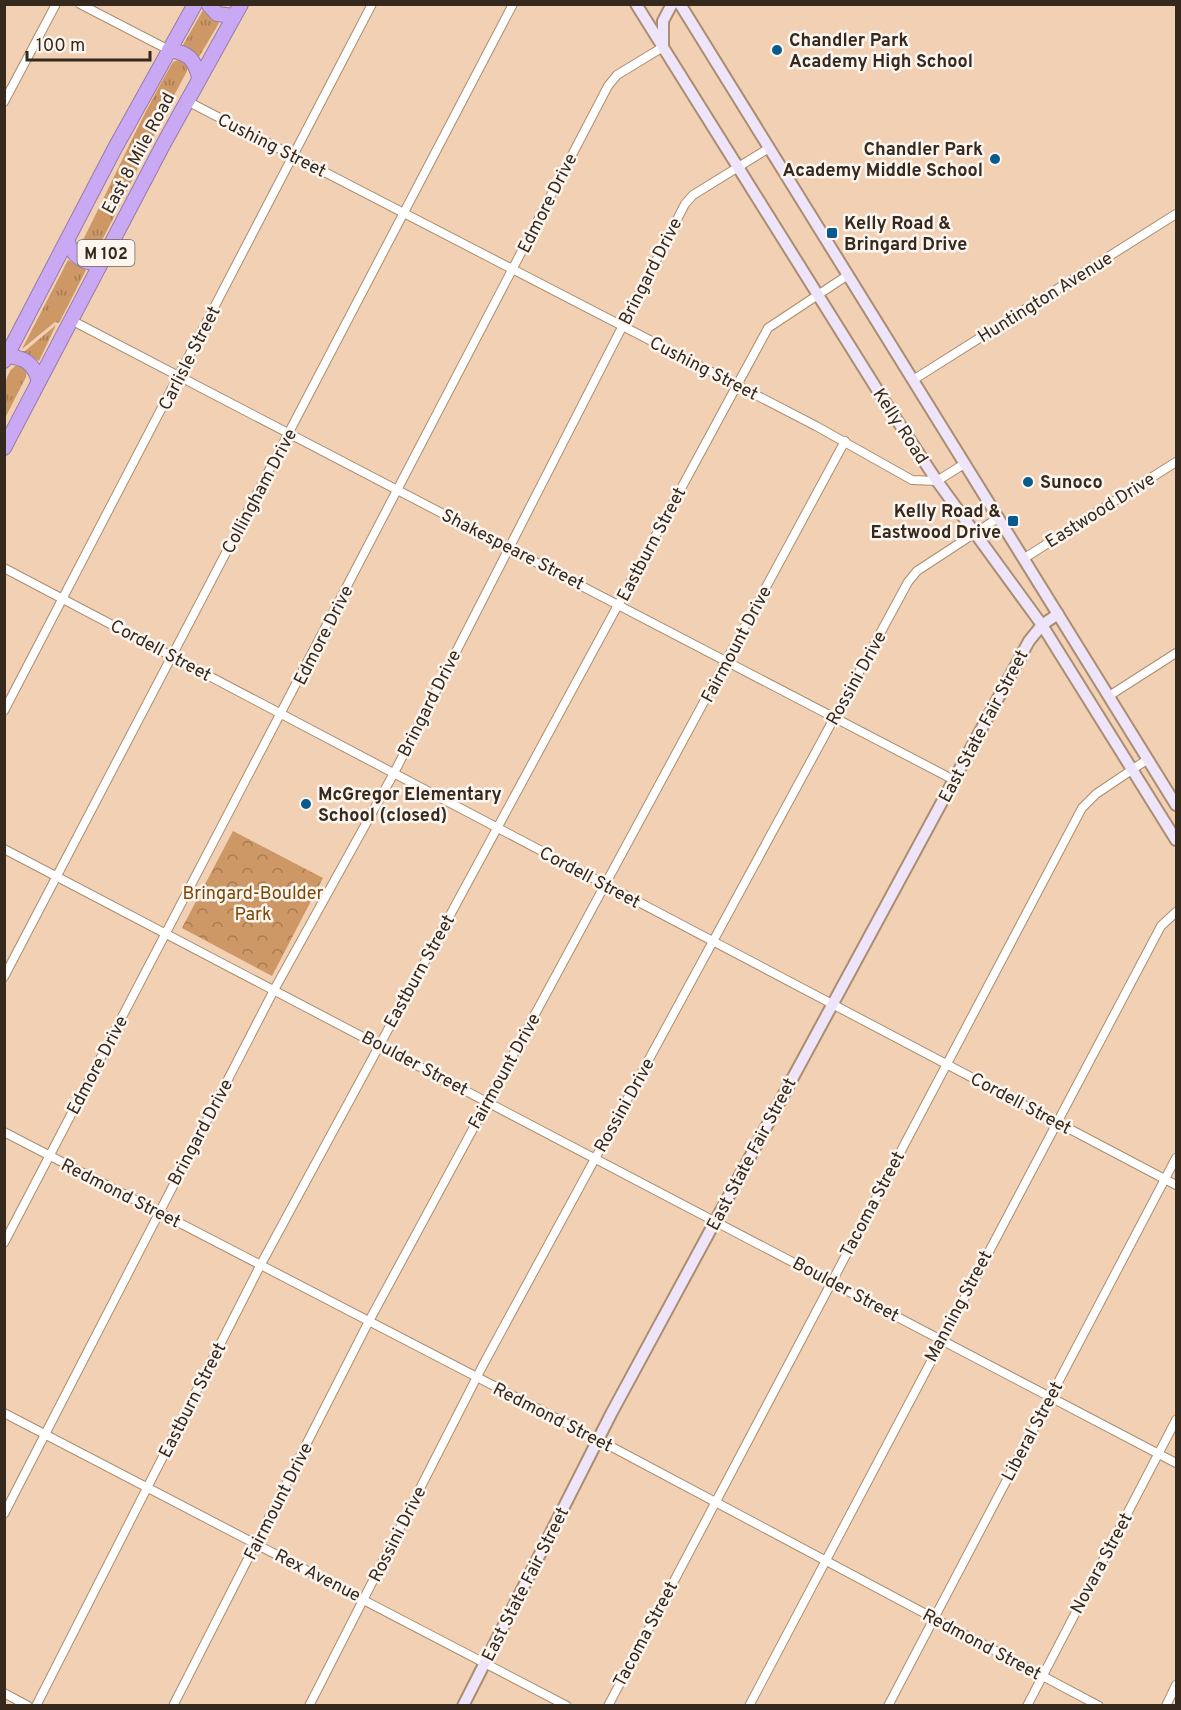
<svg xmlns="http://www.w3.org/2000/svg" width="1181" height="1710" font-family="Overpass,sans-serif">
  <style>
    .grass { fill: url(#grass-tufts) }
    .park { fill: url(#park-crowns) }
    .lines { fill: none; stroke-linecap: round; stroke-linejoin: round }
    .street-casing { stroke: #ab8d71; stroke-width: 10 }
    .secondary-casing { stroke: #ab8d71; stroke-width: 14 }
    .highway-casing { stroke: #957ca8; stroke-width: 16 }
    .street { stroke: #fff; stroke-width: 8 }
    .secondary { stroke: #efe5fb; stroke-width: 10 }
    .highway { stroke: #c9a9f3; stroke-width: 14 }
    .poi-dot { fill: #085b8e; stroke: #fdf6f0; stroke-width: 2 }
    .labels { text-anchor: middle; stroke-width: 5; stroke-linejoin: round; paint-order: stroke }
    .shield { fill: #fdf6f0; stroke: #71665c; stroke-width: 1.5 }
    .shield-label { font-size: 16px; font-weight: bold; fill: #35291d }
    .poi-label { font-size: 18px; font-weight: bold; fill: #35291d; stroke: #fdf6f0; text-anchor: start }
    .street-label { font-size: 18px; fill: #35291d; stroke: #fdf6f0 }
    .park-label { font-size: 18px; fill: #7b4705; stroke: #fdf6f0 }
  </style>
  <defs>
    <pattern id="grass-tufts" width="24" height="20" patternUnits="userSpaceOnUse" patternTransform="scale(1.5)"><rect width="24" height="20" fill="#cd9866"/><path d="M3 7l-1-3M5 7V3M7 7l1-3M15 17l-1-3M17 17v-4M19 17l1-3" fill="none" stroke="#a77c53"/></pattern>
    <pattern id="park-crowns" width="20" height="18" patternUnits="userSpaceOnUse" patternTransform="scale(1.5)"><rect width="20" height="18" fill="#cd9866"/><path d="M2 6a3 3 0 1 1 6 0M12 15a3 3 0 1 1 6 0" fill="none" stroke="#a77c53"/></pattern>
  </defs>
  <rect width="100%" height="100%" fill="#f1d0b3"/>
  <!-- grass -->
  <g class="grass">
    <path d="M203,10L219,23L199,57L183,45Z"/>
    <path d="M181,59L188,65L187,71C155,130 128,191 97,250L93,255L86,256L80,250L81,244C112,184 138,121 173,62Z"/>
    <path d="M68,260L86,270L59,323L55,322L22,349Z"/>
    <path d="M56,325L39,361L21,351H25Z"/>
    <path d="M19,364L27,370L26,377L5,418C5,402 0,372 19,364Z"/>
  </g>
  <!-- park -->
  <path class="park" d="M233,831L323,878L272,976L182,928Z"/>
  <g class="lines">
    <defs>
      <g id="street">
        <path d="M80,4L169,50"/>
        <path d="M187,101L816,426L912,480L937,481L964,464"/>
        <path d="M4,102L56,4"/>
        <path d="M71,320L954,780"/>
        <path d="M913,380L1176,214"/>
        <path d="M1023,559L1176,462"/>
        <path d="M4,568L1176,1185"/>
        <path d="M1109,696L1176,653"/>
        <path d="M4,711L372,4"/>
        <path d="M4,849L1176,1463"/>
        <path d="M4,977L513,4"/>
        <path d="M4,1132L610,1446L1099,1706"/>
        <path d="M4,1243L608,86L617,75L663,47"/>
        <path d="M4,1413L567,1706"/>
        <path d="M4,1514L274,990L394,773L685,204L693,195L769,148"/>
        <path d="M4,1693L28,1706"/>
        <path d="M36,1706L260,1266L768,328L848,275"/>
        <path d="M173,1706L368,1323L845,441"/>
        <path d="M309,1706L483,1365L908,582L917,571L998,518"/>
        <path d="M608,1706L1082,808L1096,794L1148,759"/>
        <path d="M749,1706L1161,926L1176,912"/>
        <path d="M888,1706L1176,1158"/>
        <path d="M1027,1706L1176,1420"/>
        <path d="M1166,1706L1176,1685"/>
      </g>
      <g id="secondary">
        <path d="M636,4L883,399L937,481L1042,625L1176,840"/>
        <path d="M680,4L1176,805"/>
        <path d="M663,46V21L672,4"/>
        <path d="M463,1706L611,1414L1029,641L1042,625L1058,614"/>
      </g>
      <g id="highway">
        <path d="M208,4L217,14L234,16"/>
        <path d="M169,50C188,53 194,58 199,77"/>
        <path d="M67,241C74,257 83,264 101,263"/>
        <path d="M7,356C26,358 33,363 39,381"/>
        <path d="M4,361L115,148L195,4"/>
        <path d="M4,448L164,143L241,4"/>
      </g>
    </defs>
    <!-- street casing -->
    <use href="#street" class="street-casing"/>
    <!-- secondary casing -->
    <use href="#secondary" class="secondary-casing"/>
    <!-- highway casing -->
    <use href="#highway" class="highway-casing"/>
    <!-- street -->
    <use href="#street" class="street"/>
    <!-- secondary -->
    <use href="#secondary" class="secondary"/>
    <!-- highway -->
    <use href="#highway" class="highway"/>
  </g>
  <!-- markers -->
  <g class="poi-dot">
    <circle cx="777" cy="50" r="6"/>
    <circle cx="995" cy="159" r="6"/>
    <rect x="826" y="227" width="12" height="12" rx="3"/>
    <circle cx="1028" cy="482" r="6"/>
    <rect x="1007" y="515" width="12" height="12" rx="3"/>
    <circle cx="306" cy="804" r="6"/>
  </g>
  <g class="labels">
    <!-- shield labels -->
    <rect class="shield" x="77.5" y="240" width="57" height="26" rx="4.5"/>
    <g class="shield-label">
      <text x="106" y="259">M 102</text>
    </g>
    <!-- poi labels -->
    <g class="poi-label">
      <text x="789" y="46">Chandler Park<tspan x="789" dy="21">Academy High School</tspan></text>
      <text x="983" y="155" text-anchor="end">Chandler Park<tspan x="983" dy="21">Academy Middle School</tspan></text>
      <text x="844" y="229">Kelly Road &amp;<tspan x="844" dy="21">Bringard Drive</tspan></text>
      <text x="1040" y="488">Sunoco</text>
      <text x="1001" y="517" text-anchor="end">Kelly Road &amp;<tspan x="1001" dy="21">Eastwood Drive</tspan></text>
      <text x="318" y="800">McGregor Elementary<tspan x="318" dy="21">School (closed)</tspan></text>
    </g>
    <!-- street labels -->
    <g class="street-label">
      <text transform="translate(272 145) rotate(27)" y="6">Cushing Street</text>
      <text transform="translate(138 153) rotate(-62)" y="6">East 8 Mile Road</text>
      <text transform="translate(547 203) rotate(-63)" y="6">Edmore Drive</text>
      <text transform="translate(650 271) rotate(-63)" y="6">Bringard Drive</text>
      <text transform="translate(1045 297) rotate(-32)" y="6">Huntington Avenue</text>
      <text transform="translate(189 358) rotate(-63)" y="6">Carlisle Street</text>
      <text transform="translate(704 368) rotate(27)" y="6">Cushing Street</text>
      <text transform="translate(901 426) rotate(57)" y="6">Kelly Road</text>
      <text transform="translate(259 491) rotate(-62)" y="6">Collingham Drive</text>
      <text transform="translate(1100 510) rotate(-32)" y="6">Eastwood Drive</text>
      <text transform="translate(651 544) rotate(-62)" y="6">Eastburn Street</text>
      <text transform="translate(513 549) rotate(27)" y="6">Shakespeare Street</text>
      <text transform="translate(323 635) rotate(-63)" y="6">Edmore Drive</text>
      <text transform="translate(736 644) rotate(-62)" y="6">Fairmount Drive</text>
      <text transform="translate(161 650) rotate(28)" y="6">Cordell Street</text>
      <text transform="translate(856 678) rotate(-61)" y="6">Rossini Drive</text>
      <text transform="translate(429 703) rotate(-63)" y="6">Bringard Drive</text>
      <text transform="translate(983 726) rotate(-62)" y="6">East State Fair Street</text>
      <text transform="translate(590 877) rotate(28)" y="6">Cordell Street</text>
      <text transform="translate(419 971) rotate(-61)" y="6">Eastburn Street</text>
      <text transform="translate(415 1063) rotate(28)" y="6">Boulder Street</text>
      <text transform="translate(97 1065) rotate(-62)" y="6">Edmore Drive</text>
      <text transform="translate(504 1071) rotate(-61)" y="6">Fairmount Drive</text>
      <text transform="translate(1021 1103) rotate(28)" y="6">Cordell Street</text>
      <text transform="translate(624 1105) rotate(-61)" y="6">Rossini Drive</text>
      <text transform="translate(200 1132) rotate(-62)" y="6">Bringard Drive</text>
      <text transform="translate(751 1154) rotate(-62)" y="6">East State Fair Street</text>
      <text transform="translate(121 1193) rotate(27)" y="6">Redmond Street</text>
      <text transform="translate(872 1204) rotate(-62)" y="6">Tacoma Street</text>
      <text transform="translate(846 1289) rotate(28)" y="6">Boulder Street</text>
      <text transform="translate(958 1306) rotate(-62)" y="6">Manning Street</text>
      <text transform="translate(192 1400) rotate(-63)" y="6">Eastburn Street</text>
      <text transform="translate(553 1417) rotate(27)" y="6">Redmond Street</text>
      <text transform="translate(1032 1431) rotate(-62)" y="6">Liberal Street</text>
      <text transform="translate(278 1501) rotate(-63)" y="6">Fairmount Drive</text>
      <text transform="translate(397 1534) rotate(-63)" y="6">Rossini Drive</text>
      <text transform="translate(1101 1563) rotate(-62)" y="6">Novara Street</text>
      <text transform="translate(318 1575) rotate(27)" y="6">Rex Avenue</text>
      <text transform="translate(525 1584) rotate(-63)" y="6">East State Fair Street</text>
      <text transform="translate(645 1634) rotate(-62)" y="6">Tacoma Street</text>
      <text transform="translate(982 1644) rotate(28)" y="6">Redmond Street</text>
    </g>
    <!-- park labels -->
    <g class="park-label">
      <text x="253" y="899">Bringard-Boulder<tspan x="253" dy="21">Park</tspan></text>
    </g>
  </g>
  <!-- border -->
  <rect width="1181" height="1710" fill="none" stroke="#35291d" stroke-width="12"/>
  <!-- scale -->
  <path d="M27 51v9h123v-9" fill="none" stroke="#35291d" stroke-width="3"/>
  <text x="36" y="51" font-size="18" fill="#35291d" stroke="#fdf6f0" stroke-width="4.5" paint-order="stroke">100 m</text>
</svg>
